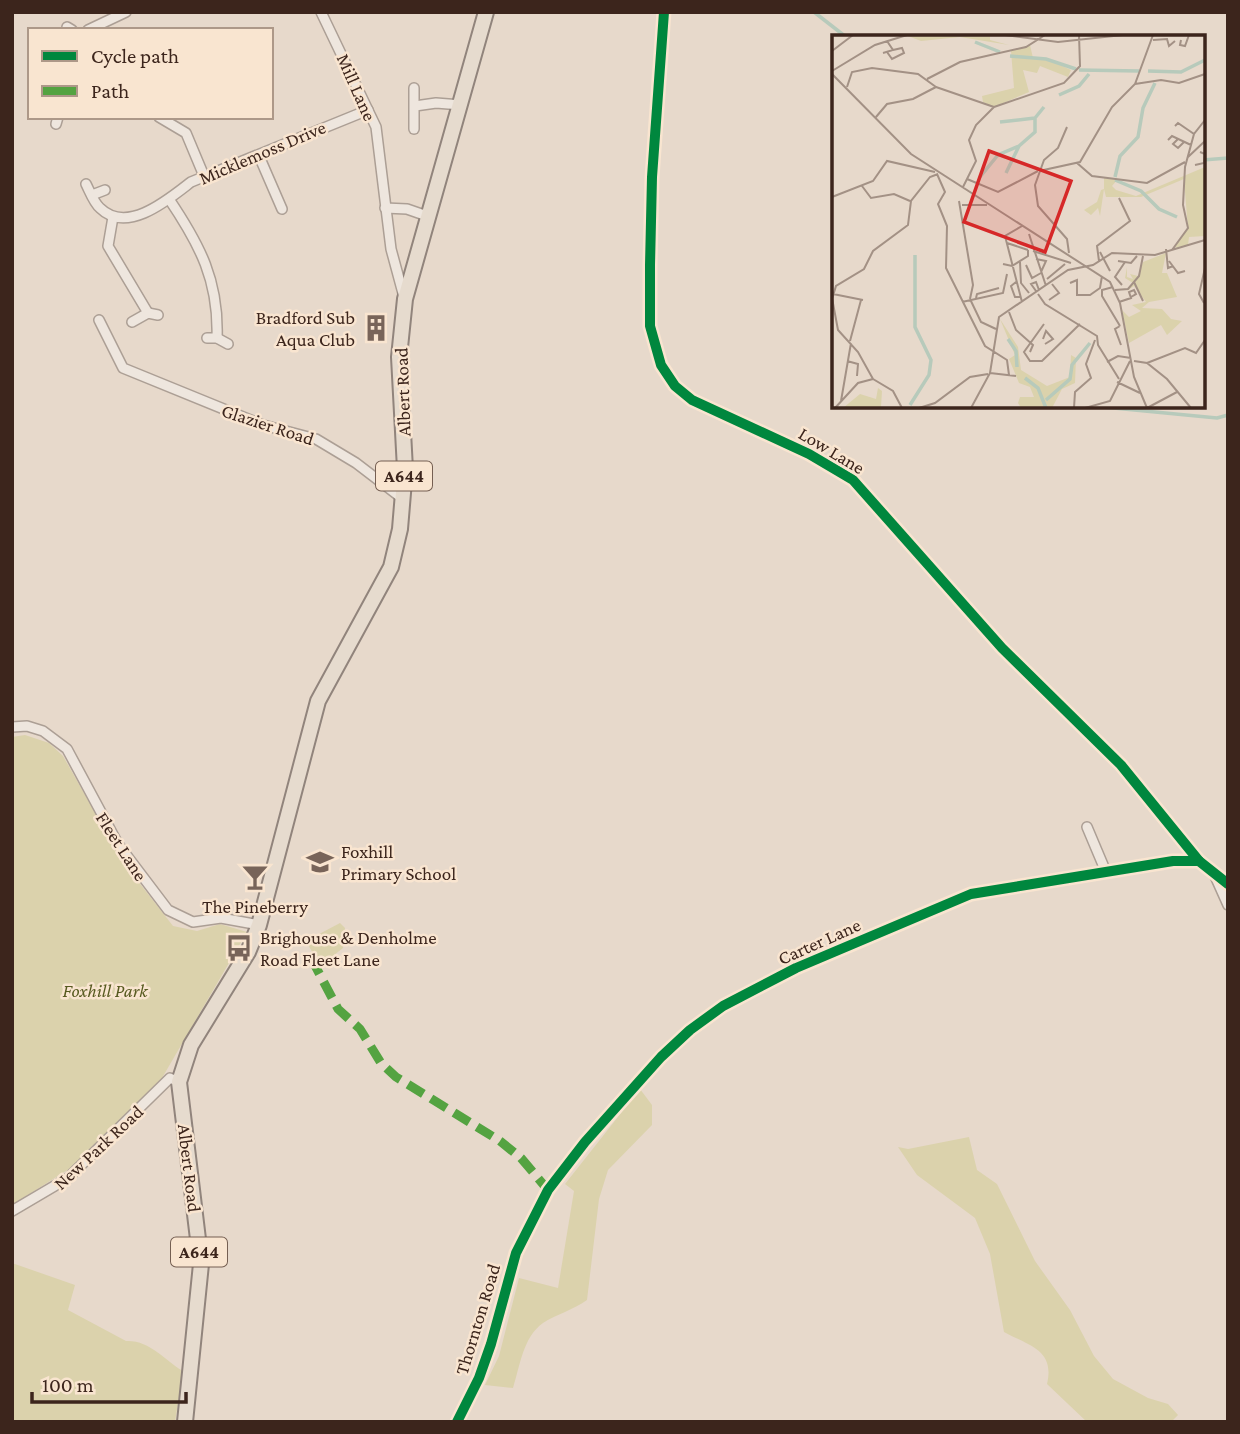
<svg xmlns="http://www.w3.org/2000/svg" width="1240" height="1434" font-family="'Crimson Pro',serif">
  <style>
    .green { fill: #dbd2ac }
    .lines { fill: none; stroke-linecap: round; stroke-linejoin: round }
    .stream { stroke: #b7cabb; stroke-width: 3.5 }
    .street-casing { stroke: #ac9f95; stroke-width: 12 }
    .primary-casing { stroke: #91847c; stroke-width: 18 }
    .street { stroke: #eee6de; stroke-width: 9 }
    .primary { stroke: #e6dbce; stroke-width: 14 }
    .quiet { stroke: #54a341; stroke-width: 9; stroke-dasharray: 18 9; stroke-linecap: butt }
    .cycleway-casing { stroke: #f9e5d0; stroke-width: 15 }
    .cycleway { stroke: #00873e; stroke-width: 10 }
    .labels { text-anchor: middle; stroke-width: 5; stroke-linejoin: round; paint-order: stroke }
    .shield { fill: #f9e5d0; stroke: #755f52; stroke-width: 2 }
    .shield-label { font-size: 18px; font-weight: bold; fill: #3c251c }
    .street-label { font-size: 19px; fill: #3c251c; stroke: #f9e5d0 }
    .poi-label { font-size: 19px; fill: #3c251c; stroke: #f9e5d0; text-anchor: start }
    .park-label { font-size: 19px; font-style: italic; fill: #575a20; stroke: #f9e5d0 }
    .inset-river { fill: none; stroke: #b7cabb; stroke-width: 3.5 }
    .inset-road { fill: none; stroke: #a39185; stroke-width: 2 }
    .view { fill: #d62828; fill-opacity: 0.15; stroke: #d62828; stroke-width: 3.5 }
    .inset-edge { fill: none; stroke: #3c251c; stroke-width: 3.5 }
  </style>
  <rect width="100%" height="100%" fill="#e7d9cb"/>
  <!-- green -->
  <g class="green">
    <path d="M25,735L49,743L63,756L123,862L173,926L197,931L220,924L247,932L162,1078L69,1169L12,1205V737Z"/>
    <path d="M340,923L345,928L343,948L320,966L306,941Z"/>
    <path d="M640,1089L652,1105V1125L608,1170L599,1199L587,1300C573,1310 557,1314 543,1323C523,1337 520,1366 513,1388L485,1385L499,1356L519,1278L558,1288L574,1191L565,1184Z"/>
    <path d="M969,1137L977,1170L997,1184L1035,1261L1070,1310L1094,1356L1113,1379L1148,1398L1168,1404L1178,1415L1171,1422H1087L1047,1384C1055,1350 1030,1346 1004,1332L990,1254L975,1218L917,1175L898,1147L908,1149Z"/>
    <path d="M12,1263L75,1285L68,1310L126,1341C150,1340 164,1360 183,1371L175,1422H12Z"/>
  </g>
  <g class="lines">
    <!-- stream -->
    <g class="stream">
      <path d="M814,12L846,37"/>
      <path d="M1203,160L1228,158"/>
      <path d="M1093,406L1217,418L1228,415"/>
    </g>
    <defs>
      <g id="street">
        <path d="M321,12L376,127L391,249L404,297"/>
        <path d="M664,12L652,177L650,265V326L661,365L675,386L692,400L809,454L853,480L1002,648L1121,765L1199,861"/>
        <path d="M67,27L72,30"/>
        <path d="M88,30L126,12"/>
        <path d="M414,88V129"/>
        <path d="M415,106L436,103L461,105"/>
        <path d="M159,117L186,133L204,176"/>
        <path d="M56,124L58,117"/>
        <path d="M259,156L282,209"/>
        <path d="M86,184C90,192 94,203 100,208C127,235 169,199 191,182L368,110"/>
        <path d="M92,195L105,190"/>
        <path d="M169,199C200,245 219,281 217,338"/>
        <path d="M385,208L407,209L430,217"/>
        <path d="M113,217L108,246L148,313"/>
        <path d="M99,320L123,368L263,425L316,439L356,463L403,499"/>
        <path d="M132,322L148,313L158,315"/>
        <path d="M207,338H217L228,344"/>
        <path d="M12,727L27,726L43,731L67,749L118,844L168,910L193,922L221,918L259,925"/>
        <path d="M1087,827L1106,872"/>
        <path d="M1215,876L1228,905"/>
        <path d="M12,1211L68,1178L170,1078L179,1082"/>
        <path d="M457,1422L479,1378L491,1344L516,1253L548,1190L585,1142L661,1057L690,1030L723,1006L796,968L971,894L1173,861H1199L1228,884"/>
      </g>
      <path id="primary" d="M185,1422L201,1264L179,1082L191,1045L248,952L259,925L318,701L391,567L400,529L405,469L399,357L405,299L486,12"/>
    </defs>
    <!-- street casing -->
    <use href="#street" class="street-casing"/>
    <!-- primary casing -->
    <use href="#primary" class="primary-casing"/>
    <!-- street -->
    <use href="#street" class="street"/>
    <!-- primary -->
    <use href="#primary" class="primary"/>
    <!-- quiet -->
    <path class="quiet" d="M311,958L338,1009L360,1029L381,1063L396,1077L500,1141L521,1158L548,1190"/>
    <defs>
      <g id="cycleway">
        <path d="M664,12L652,177L650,265V326L661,365L675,386L692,400L809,454L853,480L1002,648L1121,765L1199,861"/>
        <path d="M457,1422L479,1378L491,1344L516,1253L548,1190L585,1142L661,1057L690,1030L723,1006L796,968L971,894L1173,861H1199L1228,884"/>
      </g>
    </defs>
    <!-- cycleway casing -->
    <use href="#cycleway" class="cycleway-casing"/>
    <!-- cycleway -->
    <use href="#cycleway" class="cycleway"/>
  </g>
  <!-- icons -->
  <defs>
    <symbol id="building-bare" viewBox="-9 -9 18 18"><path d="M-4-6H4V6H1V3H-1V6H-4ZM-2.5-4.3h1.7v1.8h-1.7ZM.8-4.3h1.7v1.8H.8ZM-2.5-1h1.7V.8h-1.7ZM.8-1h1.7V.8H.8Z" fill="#786459" stroke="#f9e5d0" stroke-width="2.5" paint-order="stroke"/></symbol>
    <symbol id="school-bare" viewBox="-9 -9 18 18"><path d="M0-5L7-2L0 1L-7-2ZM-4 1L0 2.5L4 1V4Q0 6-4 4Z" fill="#786459" stroke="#f9e5d0" stroke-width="2.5" paint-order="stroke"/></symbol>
    <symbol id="bar-bare" viewBox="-9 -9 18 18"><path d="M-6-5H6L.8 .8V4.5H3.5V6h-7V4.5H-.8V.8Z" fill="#786459" stroke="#f9e5d0" stroke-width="2.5" paint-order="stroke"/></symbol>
    <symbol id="bus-bare" viewBox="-9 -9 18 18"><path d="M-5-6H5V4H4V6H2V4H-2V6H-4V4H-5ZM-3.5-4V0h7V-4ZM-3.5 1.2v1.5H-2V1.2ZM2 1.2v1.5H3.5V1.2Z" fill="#786459" stroke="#f9e5d0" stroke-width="2.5" paint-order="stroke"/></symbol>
  </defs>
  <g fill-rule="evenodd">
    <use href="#building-bare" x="357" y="309" width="38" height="38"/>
    <use href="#school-bare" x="301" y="843" width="38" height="38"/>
    <use href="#bar-bare" x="236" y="858" width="38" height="38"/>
    <use href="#bus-bare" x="220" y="929" width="38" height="38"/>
  </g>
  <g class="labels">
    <!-- shield labels -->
    <g class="shield">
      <rect x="376" y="461.5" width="56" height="29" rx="5"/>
      <rect x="171" y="1237.5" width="56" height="29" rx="5"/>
    </g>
    <g class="shield-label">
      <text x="404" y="482">A644</text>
      <text x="199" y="1258">A644</text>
    </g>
    <!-- street labels -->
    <g class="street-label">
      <text transform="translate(357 87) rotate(66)" y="7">Mill Lane</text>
      <text transform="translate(262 152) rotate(-23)" y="7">Micklemoss Drive</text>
      <text transform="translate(402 392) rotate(-92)" y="7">Albert Road</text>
      <text transform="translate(268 424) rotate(18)" y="7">Glazier Road</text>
      <text transform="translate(832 450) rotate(31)" y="7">Low Lane</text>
      <text transform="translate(122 846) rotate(57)" y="7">Fleet Lane</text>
      <text transform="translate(819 941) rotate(-24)" y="7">Carter Lane</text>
      <text transform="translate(98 1147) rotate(-43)" y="7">New Park Road</text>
      <text transform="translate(190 1168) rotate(83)" y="7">Albert Road</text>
      <text transform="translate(477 1319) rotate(-73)" y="7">Thornton Road</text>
    </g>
    <!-- poi labels -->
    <g class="poi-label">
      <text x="355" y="324" text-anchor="end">Bradford Sub<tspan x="355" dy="22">Aqua Club</tspan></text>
      <text x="341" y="858">Foxhill<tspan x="341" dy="22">Primary School</tspan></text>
      <text x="255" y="913" text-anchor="middle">The Pineberry</text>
      <text x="260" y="944">Brighouse &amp; Denholme<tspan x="260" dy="22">Road Fleet Lane</tspan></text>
    </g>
    <!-- park labels -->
    <g class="park-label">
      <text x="105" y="997">Foxhill Park</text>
    </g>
  </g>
  <!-- overview -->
  <g transform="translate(832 35)">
    <rect width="373" height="373" fill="#e7d9cb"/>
    <path d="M109,0H158V5L177,10L128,2L89,6L76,1ZM198,10L201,23L215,24L239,35L236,42L208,31L205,38L191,35L197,57L162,72L151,67L150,61L182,53L179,16ZM373,132V201L357,202L356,210L341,213L356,194L352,144L309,162H274L272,154L268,181L266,173L259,180L252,175L265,167L269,155L272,154V143L285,145L280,151L284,155L304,161ZM334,218L330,238H335L345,262L317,267L310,273L330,274L339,284L350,286L335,300L329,290L297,308L290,275L297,282L309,276L300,270L314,267L302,251L295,256L301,248L293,243L295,232V242L301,244L298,239L306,241L311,227ZM168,284L186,312L189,335L215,351L238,342L239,320L244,323L243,348L230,354L220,373H189L186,368L188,362H202L198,352L187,348L177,324L183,320ZM46,353L50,356L49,372L11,373L28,359L44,364Z" fill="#dbd2ac"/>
    <path class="inset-river" d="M143,7L168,17M178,21L214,24L244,34M247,35L307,36M316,36L349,37L373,25M227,60L247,51L257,39M168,87L203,83M174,138L187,111L203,97V83L212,72M148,142L166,120L187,111M283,142L288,121L306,102L311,73L323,48M283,145L309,156L327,174L345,182M176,304L184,316L185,332M193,343L206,353L214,373M214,365L238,344L240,330L258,308M78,370L97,340L99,325L83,292V220"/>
    <path class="inset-road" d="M173,0L226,7L291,0M321,5L335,4L337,11L343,6M349,5L348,10L353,11L357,0M0,16L21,0M55,17L60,24L72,18L70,13L61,15M51,18L61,15L55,6M0,36L43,10L75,0M0,39L79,119L278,247L288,268L302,342L315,373M95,44L128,27L194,12L213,0M303,49L329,45L347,48L373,39M15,52L20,37L40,33L86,39L104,52M104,52L162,72M162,72L232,48L248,31L247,0M44,82L55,69L81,64L104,52M343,91L346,88L362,99M235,92L226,113L212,125L203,150L206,171L235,204L237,218M346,104L341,109L346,113L352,107M336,105L340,101L359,110M356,122L373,106M245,128L260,141L315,148L353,127M363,130L372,128L373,119L368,117M207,136L248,127L280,72L303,49L321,0M105,139L113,157L106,169L115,191L114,233L153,311L175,325L177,340M135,144L166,157L206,136M30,151L39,163L62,159L78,166M131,152L144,126L137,105L144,90L162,72M0,162L41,146L55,126L103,137M127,166L141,250L138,264M130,170H155M190,191L173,201L190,267M197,199L214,251M175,208L196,215M334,214L336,233L341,231M340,215L356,193L351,170L353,132L362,99L373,85M201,216L239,228M268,217L278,236M204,224L214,226L209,237M267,226L265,211L298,186L287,163M286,226L299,228L305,221M337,226L346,238L353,236M188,227L189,248L197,258M171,229L180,231L196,221V215M194,230L200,243L209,238M215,244L233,229M184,247L179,251L183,262H189M302,247L311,266M238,248L245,245V260H258L268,253L270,241M290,250L283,242L293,227M281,252L270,255V261L288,291M283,255L296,254L307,241L311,221M204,256L199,249L204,247L207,255M1,259L31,265M206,259L213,269L265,301L266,310L287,344M0,263L6,295L26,317L41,344M144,263L145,259L167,253M0,264L4,251L32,234L41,216L76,190L79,166L98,142L106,139M138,264L149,287L164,294M217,265L227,258L220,249M130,267L171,258L175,239M287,267L299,263L297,257L302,255L304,259L299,262M372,268L367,259L373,233M177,277L184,295L201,310L198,317M212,289L192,317L198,326H210L248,289M288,291L283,294L289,310M211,304L214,296L221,304L213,309M18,306L29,265M15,326L26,329L25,341M302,326L315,328L335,344L359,373M275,327L286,321L299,323M315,328L353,313L364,318L373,305M158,338L184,341M41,344L61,356L70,373M285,347L308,358M9,366L19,308M3,373L26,348L41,344M87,373L103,368L138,342L156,339M139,373L158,338L167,282L236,235L261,230L280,218L323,220L373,205M242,373L243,357L259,343L254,329L263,305M253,373L278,366L298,326M315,373L345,357"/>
    <path class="view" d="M157,116L239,146L213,217L132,187Z"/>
    <rect width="373" height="373" class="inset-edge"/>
  </g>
  <!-- border -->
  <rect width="1240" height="1434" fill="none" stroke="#3c251c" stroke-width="28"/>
  <!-- legend -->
  <rect x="28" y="28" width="245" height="91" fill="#f9e5d0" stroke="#ad9888" stroke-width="2"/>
  <rect x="42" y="51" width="35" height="10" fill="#00873e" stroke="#ad9888" stroke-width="2"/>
  <text x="91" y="63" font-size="21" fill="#3c251c">Cycle path</text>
  <rect x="42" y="86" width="35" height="10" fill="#54a341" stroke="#ad9888" stroke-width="2"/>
  <text x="91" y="98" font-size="21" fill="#3c251c">Path</text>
  <!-- scale -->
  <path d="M32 1392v10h154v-10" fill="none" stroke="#3c251c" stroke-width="3.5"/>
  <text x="42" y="1392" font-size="21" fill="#3c251c" stroke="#f9e5d0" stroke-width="5" paint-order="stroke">100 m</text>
</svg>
